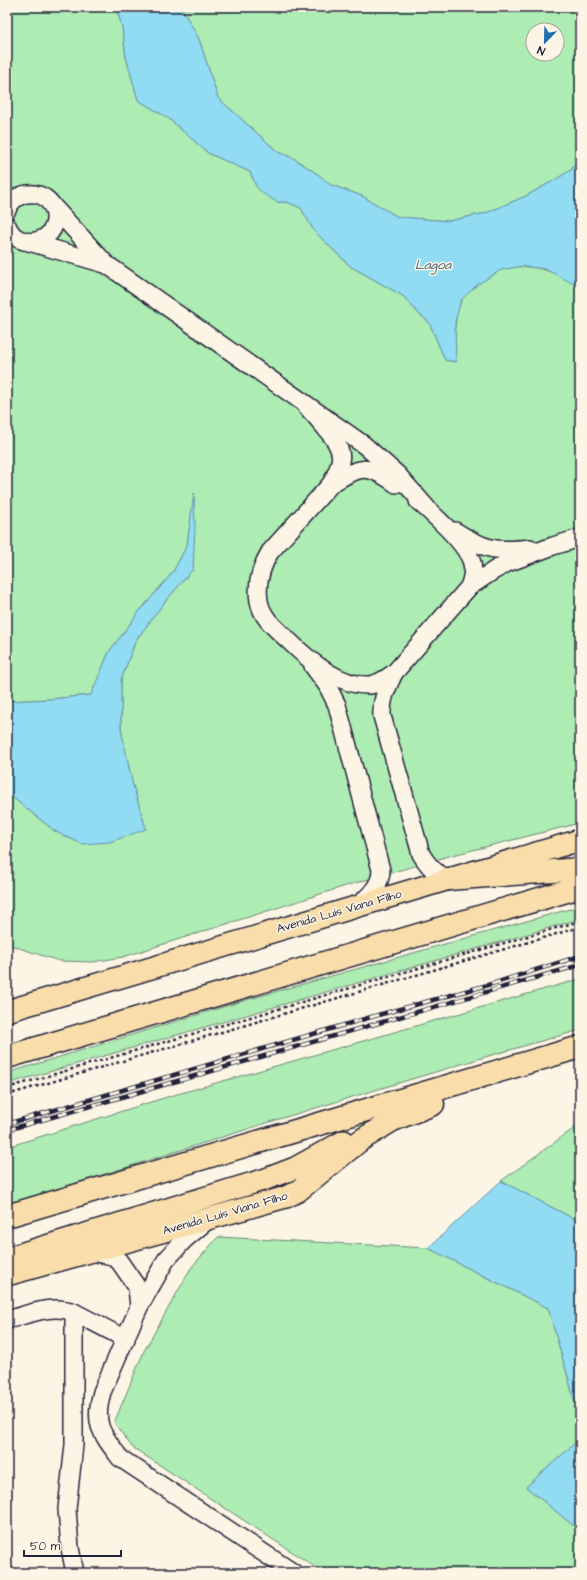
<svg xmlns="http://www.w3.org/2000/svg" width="587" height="1580" font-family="'Architects Daughter',sans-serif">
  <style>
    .green { fill: #adecb3; stroke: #688777; fill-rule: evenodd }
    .water { fill: #92dcf3; stroke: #6592a9 }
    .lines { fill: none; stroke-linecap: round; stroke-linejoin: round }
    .minor-casing { stroke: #22223b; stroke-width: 20 }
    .major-casing { stroke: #22223b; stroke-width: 24 }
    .highway-casing { stroke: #22223b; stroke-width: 25 }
    .path { stroke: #22223b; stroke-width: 2.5; stroke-dasharray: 3 3; stroke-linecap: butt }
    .minor { stroke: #fcf5e5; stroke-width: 17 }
    .major { stroke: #f9deab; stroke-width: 21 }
    .highway { stroke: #f9deab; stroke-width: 22 }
    .rail-casing { stroke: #22223b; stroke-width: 4.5 }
    .rail { stroke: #fcf5e5; stroke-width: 3; stroke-dasharray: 9; stroke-linecap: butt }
    .labels { text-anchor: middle; stroke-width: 3; stroke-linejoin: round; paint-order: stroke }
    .street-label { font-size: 12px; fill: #22223b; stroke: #fcf5e5 }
    .water-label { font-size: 13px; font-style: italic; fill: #445a72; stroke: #fcf5e5 }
  </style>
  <rect width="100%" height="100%" fill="#fcf5e5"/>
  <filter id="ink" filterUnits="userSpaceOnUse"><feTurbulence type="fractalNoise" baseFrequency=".025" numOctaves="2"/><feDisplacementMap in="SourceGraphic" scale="8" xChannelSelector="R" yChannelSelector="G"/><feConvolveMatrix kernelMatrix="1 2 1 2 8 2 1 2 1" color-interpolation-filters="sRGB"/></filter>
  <g filter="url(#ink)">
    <!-- green -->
    <g class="green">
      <path d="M7,7H116L122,27L126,57L138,100L168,118L208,153L250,172L256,186L277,202H287L301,208L314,231L350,266L403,296L419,314L429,322L445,360L456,362C454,341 453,320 461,301C463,296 469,292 473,288C480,282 492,273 501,270C526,261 562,271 580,290V823L449,856L352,884L123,957L93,962L59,961L7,944V793L56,832L146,829L132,782L121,729V680L136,640L163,604L193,569L194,496L187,545L173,572L139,612L109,652L91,695L51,699L7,701Z"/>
      <path d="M181,7H580V158L571,170L553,181L526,196L486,213L449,221L398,217L362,196L331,185L319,175L293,158L278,152L218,98L199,39ZM533,30H557V54H533Z"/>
      <path d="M580,906V919L7,1084V1073L239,1002Z"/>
      <path d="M580,979V1030L485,1057L289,1116L7,1205V1147L167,1097Z"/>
      <path d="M580,1124V1222L501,1181Z"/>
      <path d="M218,1237L428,1248L548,1308L580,1419V1439L526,1487L580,1531V1573H324L132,1447L114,1423L144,1351L191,1268Z"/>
    </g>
    <!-- water -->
    <g class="water">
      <path d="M116,7H181L199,39L218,98L278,152L293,158L319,175L331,185L362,196L398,217L449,221L486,213L526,196L553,181L571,170L580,158V290L574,284L545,269L522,266L501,270L478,284L461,300L455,322L456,362L445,360L429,322L419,314L403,296L350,266L314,231L301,208L287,202H277L262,193L256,186L250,172L208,153L168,118L138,100L126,57L122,27Z"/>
      <path d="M194,493L195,527L193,569L163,604L136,640L121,680V729L132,782L146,829L110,842L82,844L56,832L7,793V701L51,699L91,695L109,652L139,612L173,572L187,545Z"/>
      <path d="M501,1181L580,1222V1419L548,1308L428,1248Z"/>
      <path d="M580,1439V1531L526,1487Z"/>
    </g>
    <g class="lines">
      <defs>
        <g id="minor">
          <path d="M49,202L106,264L364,445L398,475L427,508"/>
          <path d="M7,210C16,186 53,189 55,216C57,244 16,252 7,225"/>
          <path d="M29,242L105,264"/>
          <path d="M305,404C312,413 320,421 327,430C345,451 344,460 331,484L270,552C261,567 256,583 259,601C262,618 275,628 287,639C307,659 339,687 370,685C379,684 387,678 394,673L469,587L493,571L507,563L553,546L580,538"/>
          <path d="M331,484C360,466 367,463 396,484"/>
          <path d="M418,501C433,514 467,544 472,563C474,572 472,579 469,587"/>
          <path d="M455,531C485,550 495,552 530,548"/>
          <path d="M313,666L327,685L337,705L381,870C381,885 370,895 359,905"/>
          <path d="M394,673C387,688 381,699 382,716L421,854C429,867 434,872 448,879"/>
          <path d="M209,1219L184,1240L166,1260L139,1307L102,1392C93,1424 101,1433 120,1458L294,1573"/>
          <path d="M90,1252L109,1255L119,1261L137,1287L139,1307"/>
          <path d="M74,1312V1445L67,1509L70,1548L75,1573"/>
          <path d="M7,1320C29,1314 51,1304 74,1312L126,1339"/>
        </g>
        <g id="major">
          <path d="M7,1011L580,840"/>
          <path d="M7,1258L266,1179L295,1168L344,1141"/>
          <path d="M7,1275L286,1197L298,1191L361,1140L395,1119"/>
        </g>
        <g id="highway">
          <path d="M448,879L580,869"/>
          <path d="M7,1057L580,887"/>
          <path d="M395,1119L433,1104"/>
          <path d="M7,1216L580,1047"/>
        </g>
      </defs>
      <!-- minor casing -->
      <use href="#minor" class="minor-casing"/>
      <!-- major casing -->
      <use href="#major" class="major-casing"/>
      <!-- highway casing -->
      <use href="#highway" class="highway-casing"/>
      <!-- path -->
      <g class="path">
        <path d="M7,1088L580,921"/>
        <path d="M7,1095L580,927"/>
      </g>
      <!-- minor -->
      <use href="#minor" class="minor"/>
      <!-- major -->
      <use href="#major" class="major"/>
      <!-- highway -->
      <use href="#highway" class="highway"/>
      <defs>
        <g id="rail">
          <path d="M7,1124L378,1015L495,983L580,956"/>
          <path d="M7,1130L580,965"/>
        </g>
      </defs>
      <!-- rail casing -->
      <use href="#rail" class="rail-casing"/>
      <!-- rail -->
      <use href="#rail" class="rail"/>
    </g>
  </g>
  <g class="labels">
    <!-- street labels -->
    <g class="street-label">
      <text transform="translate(339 911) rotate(-16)" y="4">Avenida Luís Viana Filho</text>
      <text transform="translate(225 1213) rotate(-16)" y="4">Avenida Luís Viana Filho</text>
    </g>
    <!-- water labels -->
    <g class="water-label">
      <text x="433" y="269">Lagoa</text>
    </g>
  </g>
  <!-- margin -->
  <rect width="587" height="1580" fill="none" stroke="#fcf5e5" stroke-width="24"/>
  <rect x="12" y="12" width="563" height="1556" fill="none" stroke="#22223b" stroke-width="1.5" filter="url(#ink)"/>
  <!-- north arrow -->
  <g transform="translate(545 42) rotate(203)"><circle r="19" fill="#fcf5e5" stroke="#a5a1a1"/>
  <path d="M0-3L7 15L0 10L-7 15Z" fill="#1f6fb2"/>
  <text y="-6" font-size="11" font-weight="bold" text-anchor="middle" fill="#22223b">N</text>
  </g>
  <!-- scale -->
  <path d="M24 1550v6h97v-6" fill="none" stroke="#22223b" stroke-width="2"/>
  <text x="30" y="1550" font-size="12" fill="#22223b" stroke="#fcf5e5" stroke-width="3" paint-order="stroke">50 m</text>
</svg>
